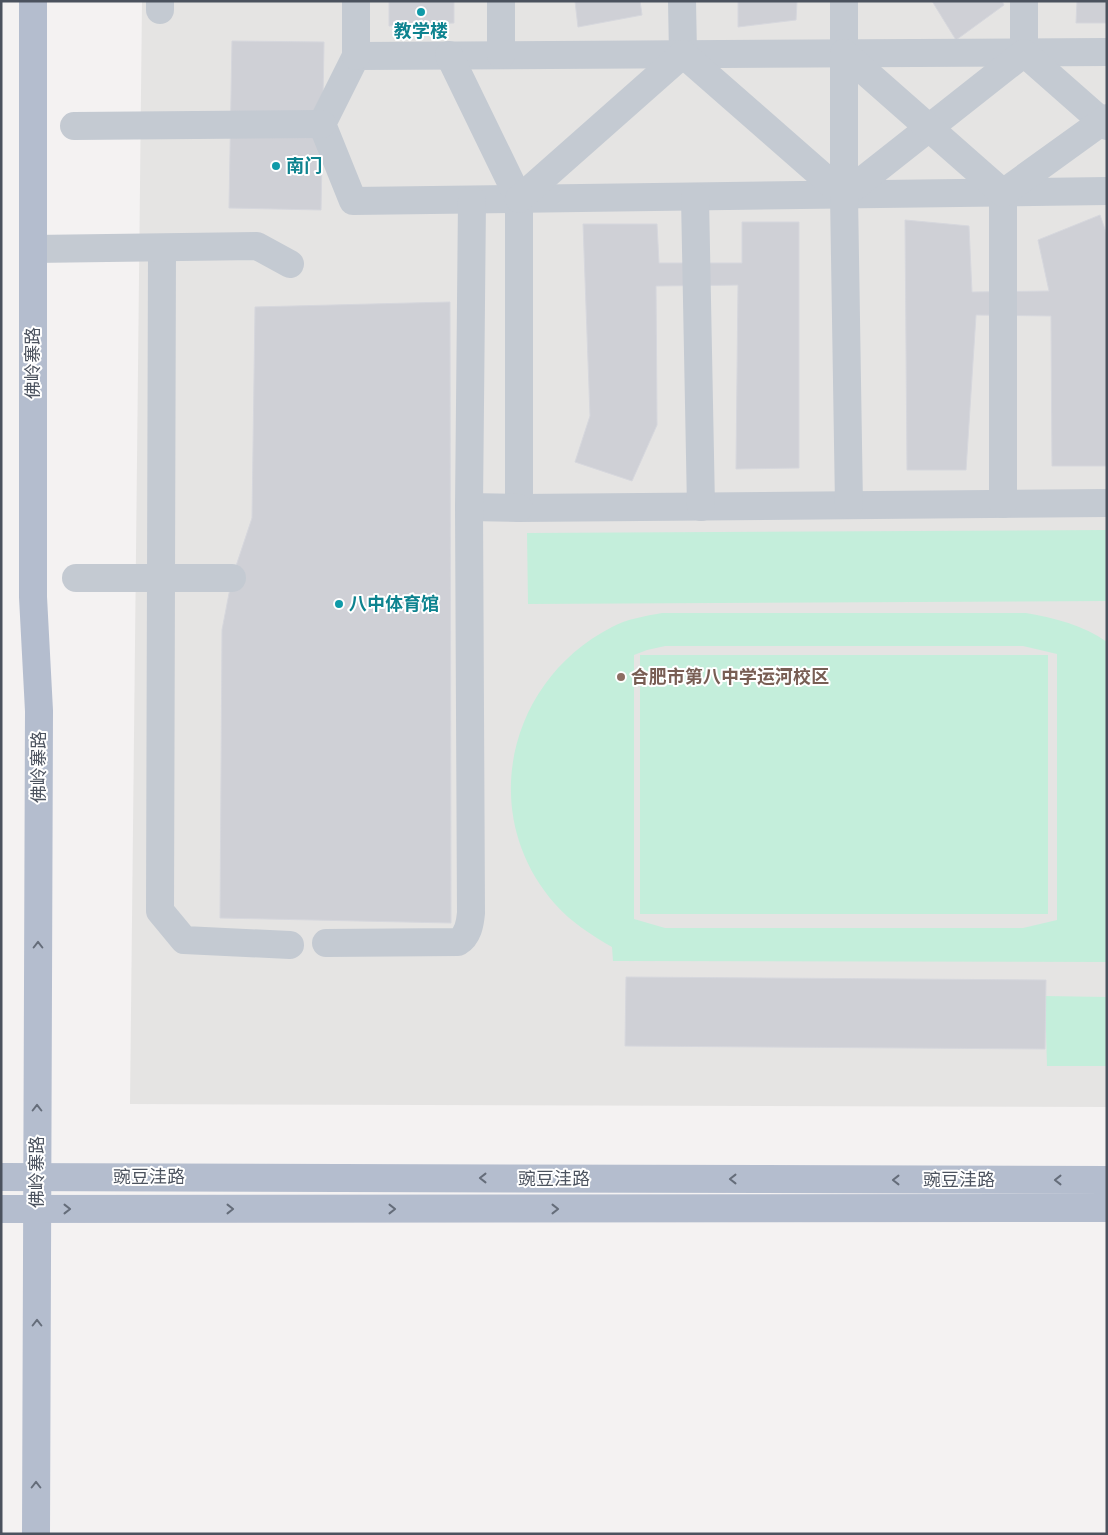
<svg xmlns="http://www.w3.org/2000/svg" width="1108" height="1535" font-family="Figtree,'Noto Sans SC',sans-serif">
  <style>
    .education { fill: #e5e4e3 }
    .green { fill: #c4eedb; fill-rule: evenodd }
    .building { fill: #cfd0d6; stroke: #d6d7dd }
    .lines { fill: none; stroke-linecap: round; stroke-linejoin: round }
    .minor { stroke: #c4cad2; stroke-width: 28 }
    .major { stroke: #b4bdce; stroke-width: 28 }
    .oneway { stroke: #656d7a }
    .culture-dot { fill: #0f9aa8; stroke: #fff; stroke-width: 2 }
    .education-dot { fill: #8d6e63; stroke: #fff; stroke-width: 2 }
    .labels { text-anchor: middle; stroke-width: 4; stroke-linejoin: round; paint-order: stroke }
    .culture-label { font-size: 18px; font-weight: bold; fill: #0d838f; stroke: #fff; text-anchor: start }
    .street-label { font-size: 18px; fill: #4b525e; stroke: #fff }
    .education-label { font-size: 18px; font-weight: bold; fill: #785e54; stroke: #fff; text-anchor: start }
  </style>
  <rect width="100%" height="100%" fill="#f4f2f2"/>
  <!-- education -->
  <path class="education" d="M142,1H1107V1107L130,1104Z"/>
  <!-- green -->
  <g class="green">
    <path d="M1107,530V601L528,604L527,533Z"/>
    <path d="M662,613H1026C1055,618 1083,625 1107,642V962L613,961L612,947C591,935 571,922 555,904C476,814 508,680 612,627C627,619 645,616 662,613ZM665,646H1023L1057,654V920L1023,928H665L634,919V655L647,650Z"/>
    <rect x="640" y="655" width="408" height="259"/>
    <path d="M1045,996L1107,997V1066H1047Z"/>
  </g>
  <!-- building -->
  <g class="building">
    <path d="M389,1H454V23L389,26Z"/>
    <path d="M575,1H640L642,15L578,27Z"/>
    <path d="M738,1H797L796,20L738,27Z"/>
    <path d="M932,1H1002L1004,5L956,40Z"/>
    <path d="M1077,1H1107V23H1076Z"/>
    <path d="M232,41L324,42L321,210L229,208Z"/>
    <path d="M1100,215L1107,235V466H1052L1051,316L976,315L966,470H907L905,220L969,226L972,292L1049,291L1038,240Z"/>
    <path d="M742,222H799V468L736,469L738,285L656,286L657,425L632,481L575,462L590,416L583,224H657L659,263H742Z"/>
    <path d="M450,302L451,923L220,918L222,630L232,578L252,518L255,307Z"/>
    <path d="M626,977L1046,980L1045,1049L625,1046Z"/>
  </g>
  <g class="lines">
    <!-- minor -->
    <g class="minor">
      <path d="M160,1V10"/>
      <path d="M682,1L683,54"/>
      <path d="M1107,52L356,56L322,124L353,201L1107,191"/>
      <path d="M844,53V1"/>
      <path d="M1024,53V1"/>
      <path d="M449,55L519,199V508L1107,503"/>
      <path d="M501,55V1"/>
      <path d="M356,56V1"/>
      <path d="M74,126L322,124"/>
      <path d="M1003,193V504"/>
      <path d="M695,197L701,507"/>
      <path d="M519,199L683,54L844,195L1024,53L1107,126"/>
      <path d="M162,248L160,911L184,940L290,945"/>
      <path d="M33,249L257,246L290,264"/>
      <path d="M849,505L844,195V53L1003,193L1107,118"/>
      <path d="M469,507L519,508"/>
      <path d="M76,578H232"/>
      <path d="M326,943L458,942C468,936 470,924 471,913L469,507L472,200"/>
    </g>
    <!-- major -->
    <g class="major">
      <path d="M33,1V597L39,711L36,1534"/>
      <path d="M1,1177L1107,1180"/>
      <path d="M1,1209L1107,1208"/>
    </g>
  </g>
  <!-- one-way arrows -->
  <defs><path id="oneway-chevron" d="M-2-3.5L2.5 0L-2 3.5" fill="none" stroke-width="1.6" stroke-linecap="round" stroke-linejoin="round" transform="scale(1.25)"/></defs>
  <g class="oneway">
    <use href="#oneway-chevron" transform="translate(38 945) rotate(-90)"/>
    <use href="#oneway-chevron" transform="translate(37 1108) rotate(-90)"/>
    <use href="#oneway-chevron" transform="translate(483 1178) rotate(-180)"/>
    <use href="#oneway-chevron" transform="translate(733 1179) rotate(-180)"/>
    <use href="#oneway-chevron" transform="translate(896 1180) rotate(-180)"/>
    <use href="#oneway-chevron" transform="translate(1058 1180) rotate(-180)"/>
    <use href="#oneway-chevron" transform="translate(67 1209)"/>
    <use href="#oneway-chevron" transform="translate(230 1209)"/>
    <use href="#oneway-chevron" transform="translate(392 1209)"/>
    <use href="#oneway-chevron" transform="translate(555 1209)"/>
    <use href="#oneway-chevron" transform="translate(37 1323) rotate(-90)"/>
    <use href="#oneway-chevron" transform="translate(36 1485) rotate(-90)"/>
  </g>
  <!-- markers -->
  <g class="culture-dot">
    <circle cx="421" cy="12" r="5"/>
    <circle cx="276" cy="166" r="5"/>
    <circle cx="339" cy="604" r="5"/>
  </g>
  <circle class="education-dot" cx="621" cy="677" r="5"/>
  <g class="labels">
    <!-- culture labels -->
    <g class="culture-label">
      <text x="421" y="37" text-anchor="middle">教学楼</text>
      <text x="286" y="172">南门</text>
      <text x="349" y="610">八中体育馆</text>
    </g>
    <!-- street labels -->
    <g class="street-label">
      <text transform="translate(33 363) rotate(-90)" y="6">佛岭寨路</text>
      <text transform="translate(39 767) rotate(-90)" y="6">佛岭寨路</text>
      <text transform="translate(37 1172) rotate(-90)" y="6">佛岭寨路</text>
      <text x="149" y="1183">豌豆洼路</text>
      <text x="554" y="1185">豌豆洼路</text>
      <text x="959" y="1186">豌豆洼路</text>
    </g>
    <!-- education labels -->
    <g class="education-label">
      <text x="631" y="683">合肥市第八中学运河校区</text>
    </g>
  </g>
  <!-- border -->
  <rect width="1108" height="1535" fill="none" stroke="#4b525e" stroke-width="5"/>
</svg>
